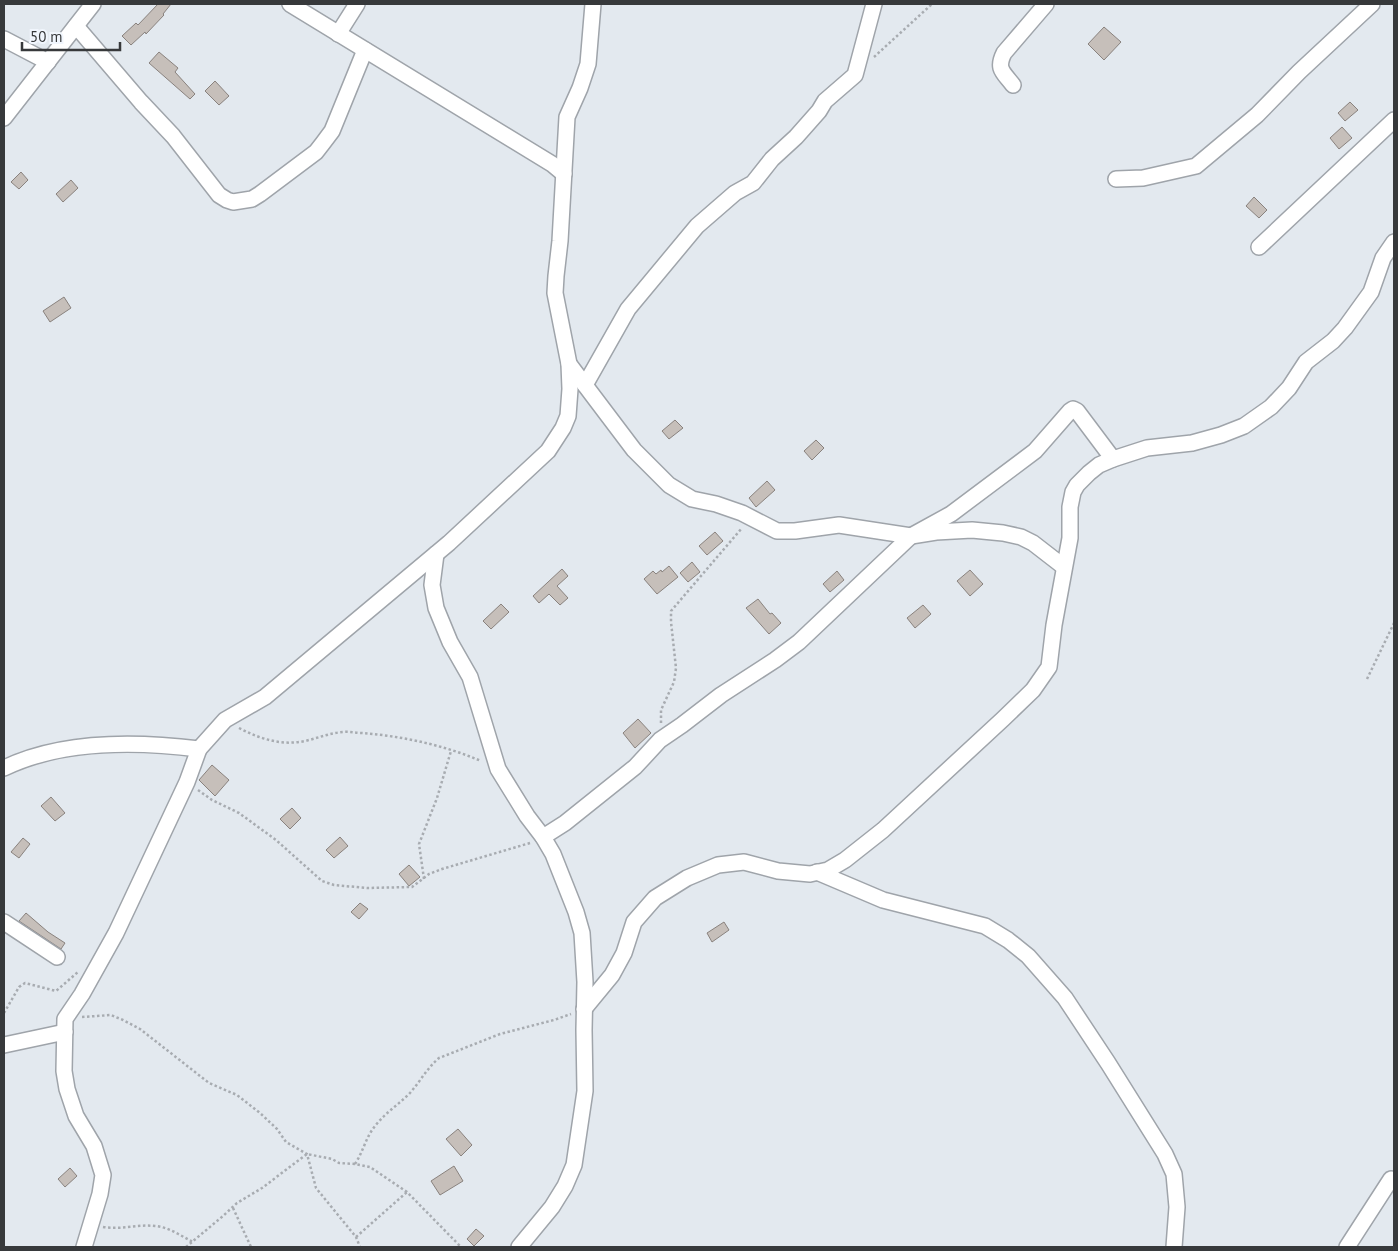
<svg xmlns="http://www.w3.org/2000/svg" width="1398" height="1251" font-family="'PT Sans',sans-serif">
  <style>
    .building { fill: #c6bfba; stroke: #89827e }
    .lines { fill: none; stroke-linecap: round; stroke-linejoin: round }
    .street-casing { stroke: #9fa4aa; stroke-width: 18 }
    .path { stroke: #a8acb1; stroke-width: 2.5; stroke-dasharray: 2.5 2.5; stroke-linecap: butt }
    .street { stroke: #fff; stroke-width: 15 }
  </style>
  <rect width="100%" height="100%" fill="#e3e9ef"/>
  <!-- building -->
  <g class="building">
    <path d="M158,4H171L163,14L164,15L146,34L145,32L131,45L122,36L136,23L138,25Z"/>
    <path d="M1104,27L1121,42L1104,60L1088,44Z"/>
    <path d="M159,52L178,68L175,72L195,94L190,99L149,63Z"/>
    <path d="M215,81L229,96L219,105L205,91Z"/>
    <path d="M1350,102L1358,110L1345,121L1338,113Z"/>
    <path d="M1342,127L1352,138L1339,149L1330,138Z"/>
    <path d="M21,172L28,180L19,189L11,182Z"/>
    <path d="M71,180L78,188L63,202L56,194Z"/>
    <path d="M1254,197L1267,210L1259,218L1246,206Z"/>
    <path d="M64,297L71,308L50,322L43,311Z"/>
    <path d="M675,420L683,428L669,439L662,431Z"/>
    <path d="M816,440L824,448L812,460L804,451Z"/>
    <path d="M767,481L775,490L756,507L749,498Z"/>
    <path d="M715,532L723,541L707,555L699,546Z"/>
    <path d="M692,562L700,572L688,582L680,573Z"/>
    <path d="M669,566L678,577L657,594L644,579L653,571L656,574L661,570L662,572Z"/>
    <path d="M562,569L568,576L557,586L568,598L560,605L549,594L539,603L533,596Z"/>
    <path d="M970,570L983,584L970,596L957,581Z"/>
    <path d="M837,571L844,580L830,592L823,584Z"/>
    <path d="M758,599L770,614L772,613L781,623L769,634L746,608Z"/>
    <path d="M501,604L509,612L491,629L483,621Z"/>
    <path d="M923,605L931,614L915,628L907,618Z"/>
    <path d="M638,719L651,733L635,748L623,733Z"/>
    <path d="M212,765L229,780L215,796L199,780Z"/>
    <path d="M51,797L65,813L55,821L41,806Z"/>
    <path d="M292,808L301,818L290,829L280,819Z"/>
    <path d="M340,837L348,846L334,858L326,850Z"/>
    <path d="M23,838L30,844L19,858L11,852Z"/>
    <path d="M409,865L420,877L409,886L399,874Z"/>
    <path d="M360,903L368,909L359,919L351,912Z"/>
    <path d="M26,913L48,932L65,943L61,949L19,921Z"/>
    <path d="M724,922L729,930L712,942L707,933Z"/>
    <path d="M458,1129L472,1145L461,1156L446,1139Z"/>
    <path d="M454,1166L463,1181L440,1195L431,1181Z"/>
    <path d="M70,1168L77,1176L65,1187L58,1179Z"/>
    <path d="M476,1229L484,1236L474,1246L467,1239Z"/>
  </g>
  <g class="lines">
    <defs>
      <g id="street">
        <path d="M290,4L552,164L564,174"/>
        <path d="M76,26L141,102L173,136L219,195L227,200L233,202L252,199L260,194L316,152L323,143L332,131L365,50"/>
        <path d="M338,34L357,4"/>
        <path d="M4,39L48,62"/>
        <path d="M1013,85C1003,72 996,69 1004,53L1046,4"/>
        <path d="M4,118L93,4"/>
        <path d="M1116,179L1143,178L1196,166L1257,115L1299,72L1372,4"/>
        <path d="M1259,247L1394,120"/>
        <path d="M569,364L634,450L669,485L692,499L716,504L742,513L777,531H795L839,525L911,536L936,532L972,530L1003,533L1021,537L1033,543L1064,567"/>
        <path d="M585,385L628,309L697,226L735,193L753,183L772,159L796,137L819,111L825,101L855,75L874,4"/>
        <path d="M436,554L432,585L436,608L450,642L470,677L498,769L527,816L543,837L553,854L576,912L582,933L585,982L584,1030L585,1091L574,1165L565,1186L552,1207L519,1247"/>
        <path d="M4,768C62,740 136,741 199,749"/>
        <path d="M543,837L565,823L635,767L660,740L682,725L721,695L775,660L799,642L911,536L951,514L1035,451L1070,411L1073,409L1077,411L1113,459"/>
        <path d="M817,872L883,900L985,926L1008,940L1028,956L1065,998L1108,1063L1165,1154L1174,1174L1177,1207L1174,1247"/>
        <path d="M4,922L57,957"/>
        <path d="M584,1009L612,975L624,953L634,922L655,898L687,878L718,865L744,862L778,871L810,874L828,870L845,860L883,830L1003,719L1033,690L1049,667L1054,625L1070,538V507L1073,492L1077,485L1089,473L1099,465L1113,459L1147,448L1192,443L1221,435L1244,426L1271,407L1289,388L1306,362L1333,341L1345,328L1371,292L1383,258L1394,242"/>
        <path d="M4,1045L65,1032"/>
        <path d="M84,1247L100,1194L103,1175L94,1146L76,1116L67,1089L64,1071L65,1019L82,994L116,933L187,782L199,749L225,720L265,697L449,543L548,451L563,428L568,416L570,389L569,364L555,293L556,276L560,241L567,117L580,88L588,64L593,4"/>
        <path d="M1347,1247L1391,1179"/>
      </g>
    </defs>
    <!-- street casing -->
    <use href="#street" class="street-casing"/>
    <!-- path -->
    <g class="path">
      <path d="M874,57L932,4"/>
      <path d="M1367,679L1394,623"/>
      <path d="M661,723V710L674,682L676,668L671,622V611L742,528"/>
      <path d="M239,728C260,739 282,746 305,741C318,738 330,733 343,732C349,731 355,733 362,733C401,736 444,745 481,761"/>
      <path d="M198,790L212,800L239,813L276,840L322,881L334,885L367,888L412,887L429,874L442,869L530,843"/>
      <path d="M424,879L419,844L437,798L451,751"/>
      <path d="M4,1013L19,987L25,983L56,991L78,972"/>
      <path d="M82,1017L111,1015L123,1020L140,1029L209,1083L237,1095L260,1113L277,1129L286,1142L307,1154L316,1188L356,1237L360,1247"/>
      <path d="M355,1164C363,1152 366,1137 375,1126C385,1113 398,1105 409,1094C420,1082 427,1068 439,1058L500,1034L554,1020L571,1014"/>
      <path d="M233,1208L251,1247"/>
      <path d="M103,1227C121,1230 138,1224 155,1226C169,1227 181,1236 193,1242"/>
      <path d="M356,1237L407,1192"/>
      <path d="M186,1247L223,1216L237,1203L262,1188L307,1154L332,1159L339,1163L355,1164L370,1167L407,1192L461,1247"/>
    </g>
    <!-- street -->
    <use href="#street" class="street"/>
  </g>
  <!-- border -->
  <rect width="1398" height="1251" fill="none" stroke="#37393b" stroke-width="10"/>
  <!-- scale -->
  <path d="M22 42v8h98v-8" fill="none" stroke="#37393b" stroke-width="2.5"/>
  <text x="30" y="42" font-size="15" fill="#37393b" stroke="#f1f6fd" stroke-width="4" paint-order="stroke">50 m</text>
</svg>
